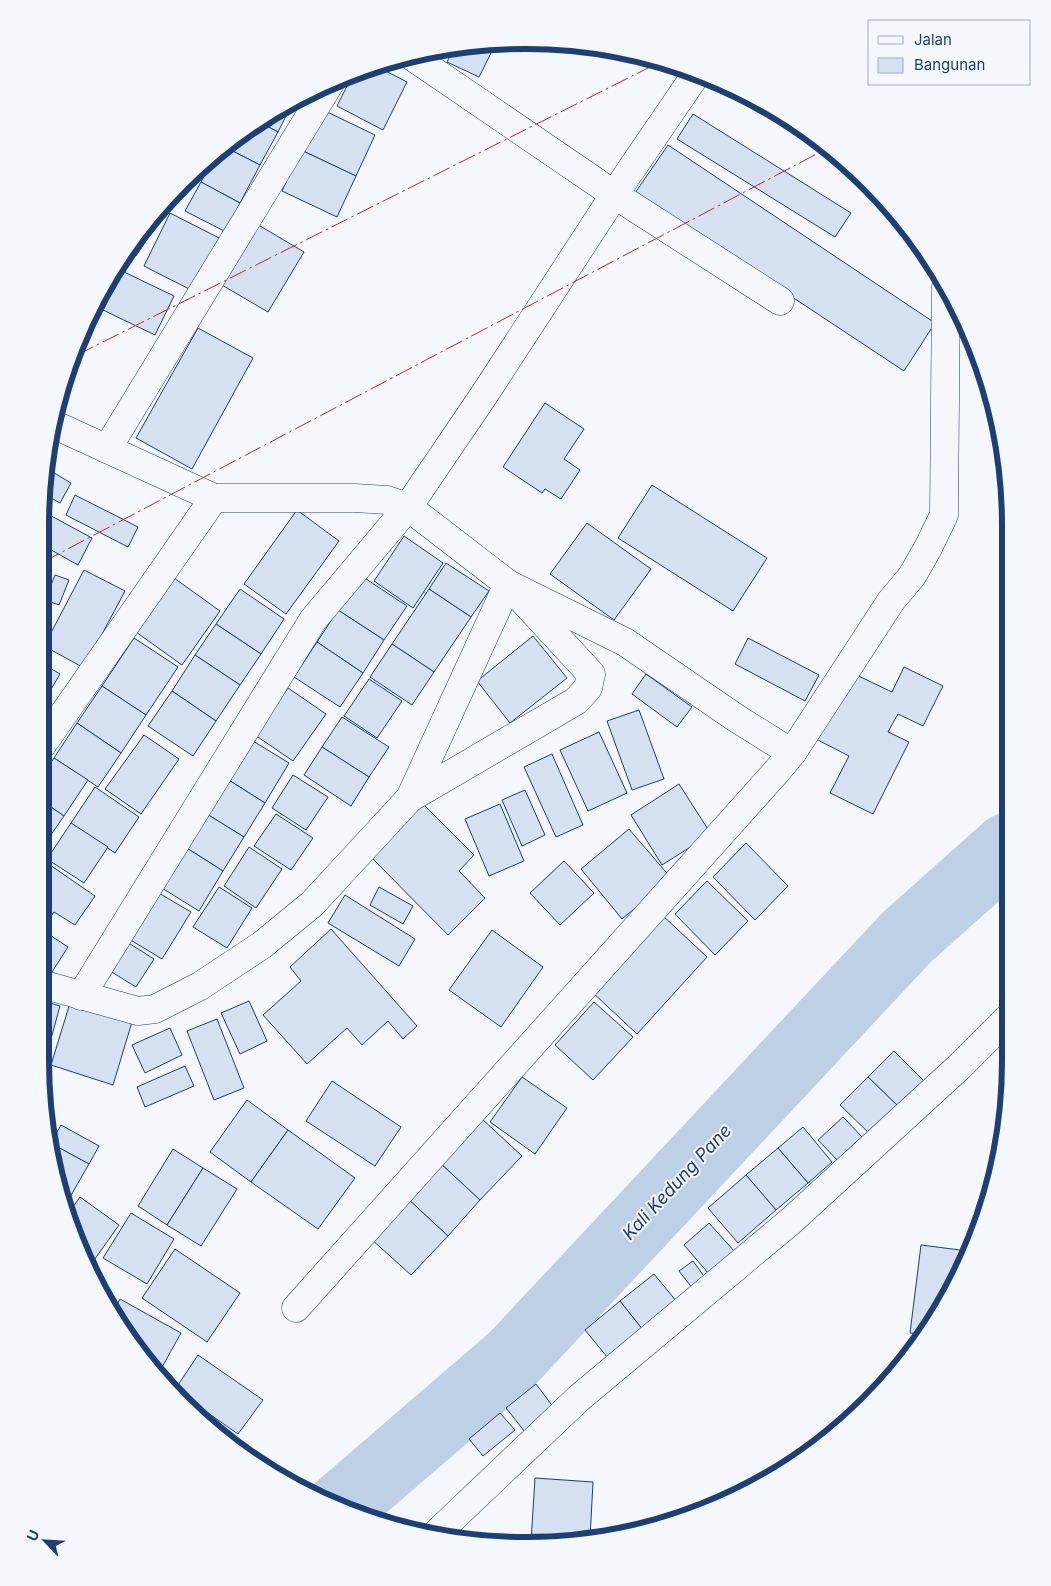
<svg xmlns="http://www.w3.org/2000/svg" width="1051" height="1586" font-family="Inter,sans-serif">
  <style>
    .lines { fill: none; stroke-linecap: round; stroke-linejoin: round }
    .river { stroke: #bed0e5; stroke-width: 69 }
    .building { fill: #d5e0f0; stroke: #1d3f73 }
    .minor-casing { stroke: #1d3f73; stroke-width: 29 }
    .minor { stroke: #f4f7fb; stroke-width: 28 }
    .power { stroke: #c62828; stroke-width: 1; stroke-dasharray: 18 4 2.5 4; stroke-linecap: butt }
    .labels { text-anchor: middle; stroke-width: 4; stroke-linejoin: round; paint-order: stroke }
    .water-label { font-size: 18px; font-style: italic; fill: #1d3f73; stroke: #f4f7fb }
    .rim { fill: none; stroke: #1d3f73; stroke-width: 6 }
  </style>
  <rect width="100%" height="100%" fill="#f4f7fb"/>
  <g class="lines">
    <!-- river -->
    <path class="river" d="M339,1508L513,1358L907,937L1008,847"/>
  </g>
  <!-- building -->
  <g class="building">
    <path d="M497,41L479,77L447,62L454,48Z"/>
    <path d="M376,66L407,82L383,130L337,106L353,74Z"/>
    <path d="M294,100L278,132L259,122Z"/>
    <path d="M321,109L375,135L356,176L301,150Z"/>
    <path d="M693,114L851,213L835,237L677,139Z"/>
    <path d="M259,122L278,132L260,165L223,146L230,140Z"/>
    <path d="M668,145L935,323L904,371L635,193Z"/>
    <path d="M223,146L260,165L240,203L201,182L215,154Z"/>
    <path d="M301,150L356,176L337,217L282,191Z"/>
    <path d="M201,182L240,203L226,232L185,211Z"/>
    <path d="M184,184L167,209L161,205Z"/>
    <path d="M161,205L167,209L136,256L130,252Z"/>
    <path d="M170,213L223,240L197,293L144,266Z"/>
    <path d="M250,220L304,252L268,312L215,281Z"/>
    <path d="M122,271L174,296L155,335L103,310Z"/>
    <path d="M198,328L253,358L192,469L136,438Z"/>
    <path d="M545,403L584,429L564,459L580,470L561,499L545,489L542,493L503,467Z"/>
    <path d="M44,467L71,483L60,503L44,494Z"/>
    <path d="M652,485L767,558L733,611L618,538Z"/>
    <path d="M75,495L138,527L128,547L66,515Z"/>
    <path d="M297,510L339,541L286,614L244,584Z"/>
    <path d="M44,512L92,538L78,565L44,546Z"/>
    <path d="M587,523L651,569L614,620L550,574Z"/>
    <path d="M404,536L443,563L413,608L374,581Z"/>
    <path d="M446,563L489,591L471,617L429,589Z"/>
    <path d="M84,570L125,591L84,668L44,646Z"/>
    <path d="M55,575L69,580L59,605L45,600Z"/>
    <path d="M360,575L407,606L384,640L338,610Z"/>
    <path d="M174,578L220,611L182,665L136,632Z"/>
    <path d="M240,589L284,619L261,654L216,624Z"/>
    <path d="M429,589L471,617L434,672L392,644Z"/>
    <path d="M338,610L384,640L363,673L317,642Z"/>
    <path d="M216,624L261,654L240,685L195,655Z"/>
    <path d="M533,636L567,678L510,723L477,681Z"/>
    <path d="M134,638L178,667L146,715L102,686Z"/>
    <path d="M748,638L819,675L805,701L735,664Z"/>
    <path d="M317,642L363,673L340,707L294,677Z"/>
    <path d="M392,644L434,672L412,705L370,677Z"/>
    <path d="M195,655L240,685L216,721L172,691Z"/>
    <path d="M43,664L60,674L43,703Z"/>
    <path d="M904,667L943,686L923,726L898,714L888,732L909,742L873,814L830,793L849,756L814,738L848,671L892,692Z"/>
    <path d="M646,674L692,707L677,727L632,694Z"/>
    <path d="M369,679L402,701L377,738L344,716Z"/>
    <path d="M102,686L146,715L121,753L77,723Z"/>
    <path d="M288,688L326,714L293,761L255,735Z"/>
    <path d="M172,691L216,721L193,756L148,726Z"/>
    <path d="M639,710L664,779L632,790L607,721Z"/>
    <path d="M342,717L389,747L369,777L322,747Z"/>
    <path d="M77,723L121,753L98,787L54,758Z"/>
    <path d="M599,732L627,793L588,811L560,750Z"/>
    <path d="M144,735L179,759L141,814L105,789Z"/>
    <path d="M248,738L289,763L265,803L224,777Z"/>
    <path d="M322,747L369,777L351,806L304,775Z"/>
    <path d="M552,754L583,825L556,837L524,767Z"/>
    <path d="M54,758L88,780L64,816L42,801V775Z"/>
    <path d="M293,775L328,797L306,830L272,808Z"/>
    <path d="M224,777L265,803L244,837L202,811Z"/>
    <path d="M679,784L711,834L662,865L631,815Z"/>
    <path d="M95,787L139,817L115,853L71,823Z"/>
    <path d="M525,790L545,835L522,846L502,800Z"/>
    <path d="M42,801L64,816L41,849Z"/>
    <path d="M423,804L474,855L459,871L485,898L448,935L370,856Z"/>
    <path d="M500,804L524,861L489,876L465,819Z"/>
    <path d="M202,811L244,837L223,871L182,845Z"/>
    <path d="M276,814L313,838L291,870L254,846Z"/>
    <path d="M71,823L108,847L84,883L47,859Z"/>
    <path d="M629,829L671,878L622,919L581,869Z"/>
    <path d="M746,843L788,886L755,920L713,877Z"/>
    <path d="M182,845L223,871L199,911L157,885Z"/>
    <path d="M249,847L282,869L256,908L224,886Z"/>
    <path d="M564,861L594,893L560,925L530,893Z"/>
    <path d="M50,865L95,896L75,925L54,912L42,930L68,947L52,972L41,964V877Z"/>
    <path d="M707,881L748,921L715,955L675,914Z"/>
    <path d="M219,887L252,908L227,948L193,927Z"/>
    <path d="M379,887L413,906L403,924L370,905Z"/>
    <path d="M152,889L191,912L162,959L124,936Z"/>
    <path d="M345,895L415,939L399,966L328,923Z"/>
    <path d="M661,914L707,957L637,1034L591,991Z"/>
    <path d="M331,929L417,1026L403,1039L388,1021L362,1045L347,1028L307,1064L263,1015L301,981L290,967Z"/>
    <path d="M492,930L543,967L501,1027L449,990Z"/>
    <path d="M119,937L154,959L136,987L102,966Z"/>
    <path d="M40,1000L60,1006L43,1068H41L40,1060Z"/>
    <path d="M249,1001L267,1041L240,1054L221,1013Z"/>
    <path d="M594,1002L633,1037L593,1080L555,1045Z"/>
    <path d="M70,1003L132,1022L113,1085L51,1065Z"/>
    <path d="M217,1019L244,1088L214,1100L187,1031Z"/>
    <path d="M170,1028L182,1055L145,1073L132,1045Z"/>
    <path d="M894,1051L924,1081L899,1107L868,1077Z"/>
    <path d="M185,1066L194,1086L145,1107L137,1087Z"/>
    <path d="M522,1077L567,1108L535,1154L490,1122Z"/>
    <path d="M868,1077L899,1107L871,1135L840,1105Z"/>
    <path d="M332,1081L401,1127L375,1166L306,1121Z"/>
    <path d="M247,1100L288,1130L251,1182L210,1152Z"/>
    <path d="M843,1117L866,1141L841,1164L818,1140Z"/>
    <path d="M481,1118L522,1156L480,1200L440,1163Z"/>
    <path d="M61,1125L99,1146L89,1164L54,1145L53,1139Z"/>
    <path d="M803,1127L832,1162L808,1183L778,1148Z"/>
    <path d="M288,1130L355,1178L318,1229L251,1182Z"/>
    <path d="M54,1145L89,1164L66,1204L63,1203Z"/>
    <path d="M778,1148L808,1183L776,1210L746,1175Z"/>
    <path d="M173,1149L203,1168L167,1225L138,1206Z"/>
    <path d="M440,1163L480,1200L448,1236L407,1198Z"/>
    <path d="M203,1168L237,1189L201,1246L167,1225Z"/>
    <path d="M746,1175L776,1210L738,1243L708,1208Z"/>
    <path d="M80,1197L119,1225L90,1266L66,1217Z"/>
    <path d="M407,1198L448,1236L411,1275L370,1238Z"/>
    <path d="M131,1213L174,1239L147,1284L103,1258Z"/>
    <path d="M709,1223L735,1252L709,1274L684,1245Z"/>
    <path d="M921,1245L968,1251L961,1275L921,1334L910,1333Z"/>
    <path d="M175,1249L240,1293L207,1342L142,1298Z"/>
    <path d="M693,1261L706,1279L693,1289L679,1271Z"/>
    <path d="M654,1274L677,1302L643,1330L620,1301Z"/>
    <path d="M120,1299L181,1333L161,1369L156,1367L122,1330L113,1312Z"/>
    <path d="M620,1301L643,1330L608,1358L585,1330Z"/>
    <path d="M198,1355L263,1400L238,1434L181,1394L176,1388Z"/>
    <path d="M536,1384L554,1408L525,1432L506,1408Z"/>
    <path d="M190,1403L212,1418L208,1423Z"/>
    <path d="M500,1413L515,1430L483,1456L469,1439Z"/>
    <path d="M535,1478L593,1482L590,1539L531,1542Z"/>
  </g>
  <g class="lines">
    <defs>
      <g id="minor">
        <path d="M410,55L615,195L780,301"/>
        <path d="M107,449L330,83"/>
        <path d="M42,745L214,498"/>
        <path d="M792,753L891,601L912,576L928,548L944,515L946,287"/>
        <path d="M41,984L138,1011L155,1009L200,986L262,945L312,904L410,798L576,701L588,688L591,674L508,584L408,507L387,500L354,498H214L55,425"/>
        <path d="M81,996L313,620L408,507L486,392L628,174L697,73"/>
        <path d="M296,1308L777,771L792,753L736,718L625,642L508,584L410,798"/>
        <path d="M438,1532L579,1398L792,1220L959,1067L1007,1019"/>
      </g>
    </defs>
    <!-- minor casing -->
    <use href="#minor" class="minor-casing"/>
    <!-- minor -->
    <use href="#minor" class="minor"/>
    <!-- power -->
    <g class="power">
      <path d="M77,355L662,61"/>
      <path d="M43,562L828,148"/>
    </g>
  </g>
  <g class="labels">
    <!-- water labels -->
    <g class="water-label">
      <text transform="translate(677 1182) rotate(-47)" y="6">Kali Kedung Pane</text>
    </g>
  </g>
  <!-- crop -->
  <path d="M0 0H1051V1586H0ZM525 49H526A476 476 0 0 1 1002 525V1061A476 476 0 0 1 526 1537H525A476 476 0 0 1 49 1061V525A476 476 0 0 1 525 49Z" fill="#f4f7fb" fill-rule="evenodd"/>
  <path class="rim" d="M525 49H526A476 476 0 0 1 1002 525V1061A476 476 0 0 1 526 1537H525A476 476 0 0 1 49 1061V525A476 476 0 0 1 525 49Z"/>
  <!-- legend -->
  <rect x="868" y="20" width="162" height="65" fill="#f4f7fb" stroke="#9eadc5"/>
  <rect x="878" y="36" width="25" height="8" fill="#f4f7fb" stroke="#9eadc5"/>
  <text x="914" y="45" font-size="15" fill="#1d3f73">Jalan</text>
  <rect x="878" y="58" width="25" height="15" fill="#d5e0f0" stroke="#9eadc5"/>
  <text x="914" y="70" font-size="15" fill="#1d3f73">Bangunan</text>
  <!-- north arrow -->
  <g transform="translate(45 1541) rotate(295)" stroke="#f4f7fb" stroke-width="4" paint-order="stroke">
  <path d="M0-4L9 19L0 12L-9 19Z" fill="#1d3f73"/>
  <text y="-8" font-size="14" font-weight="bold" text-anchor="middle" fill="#1d3f73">U</text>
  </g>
</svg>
